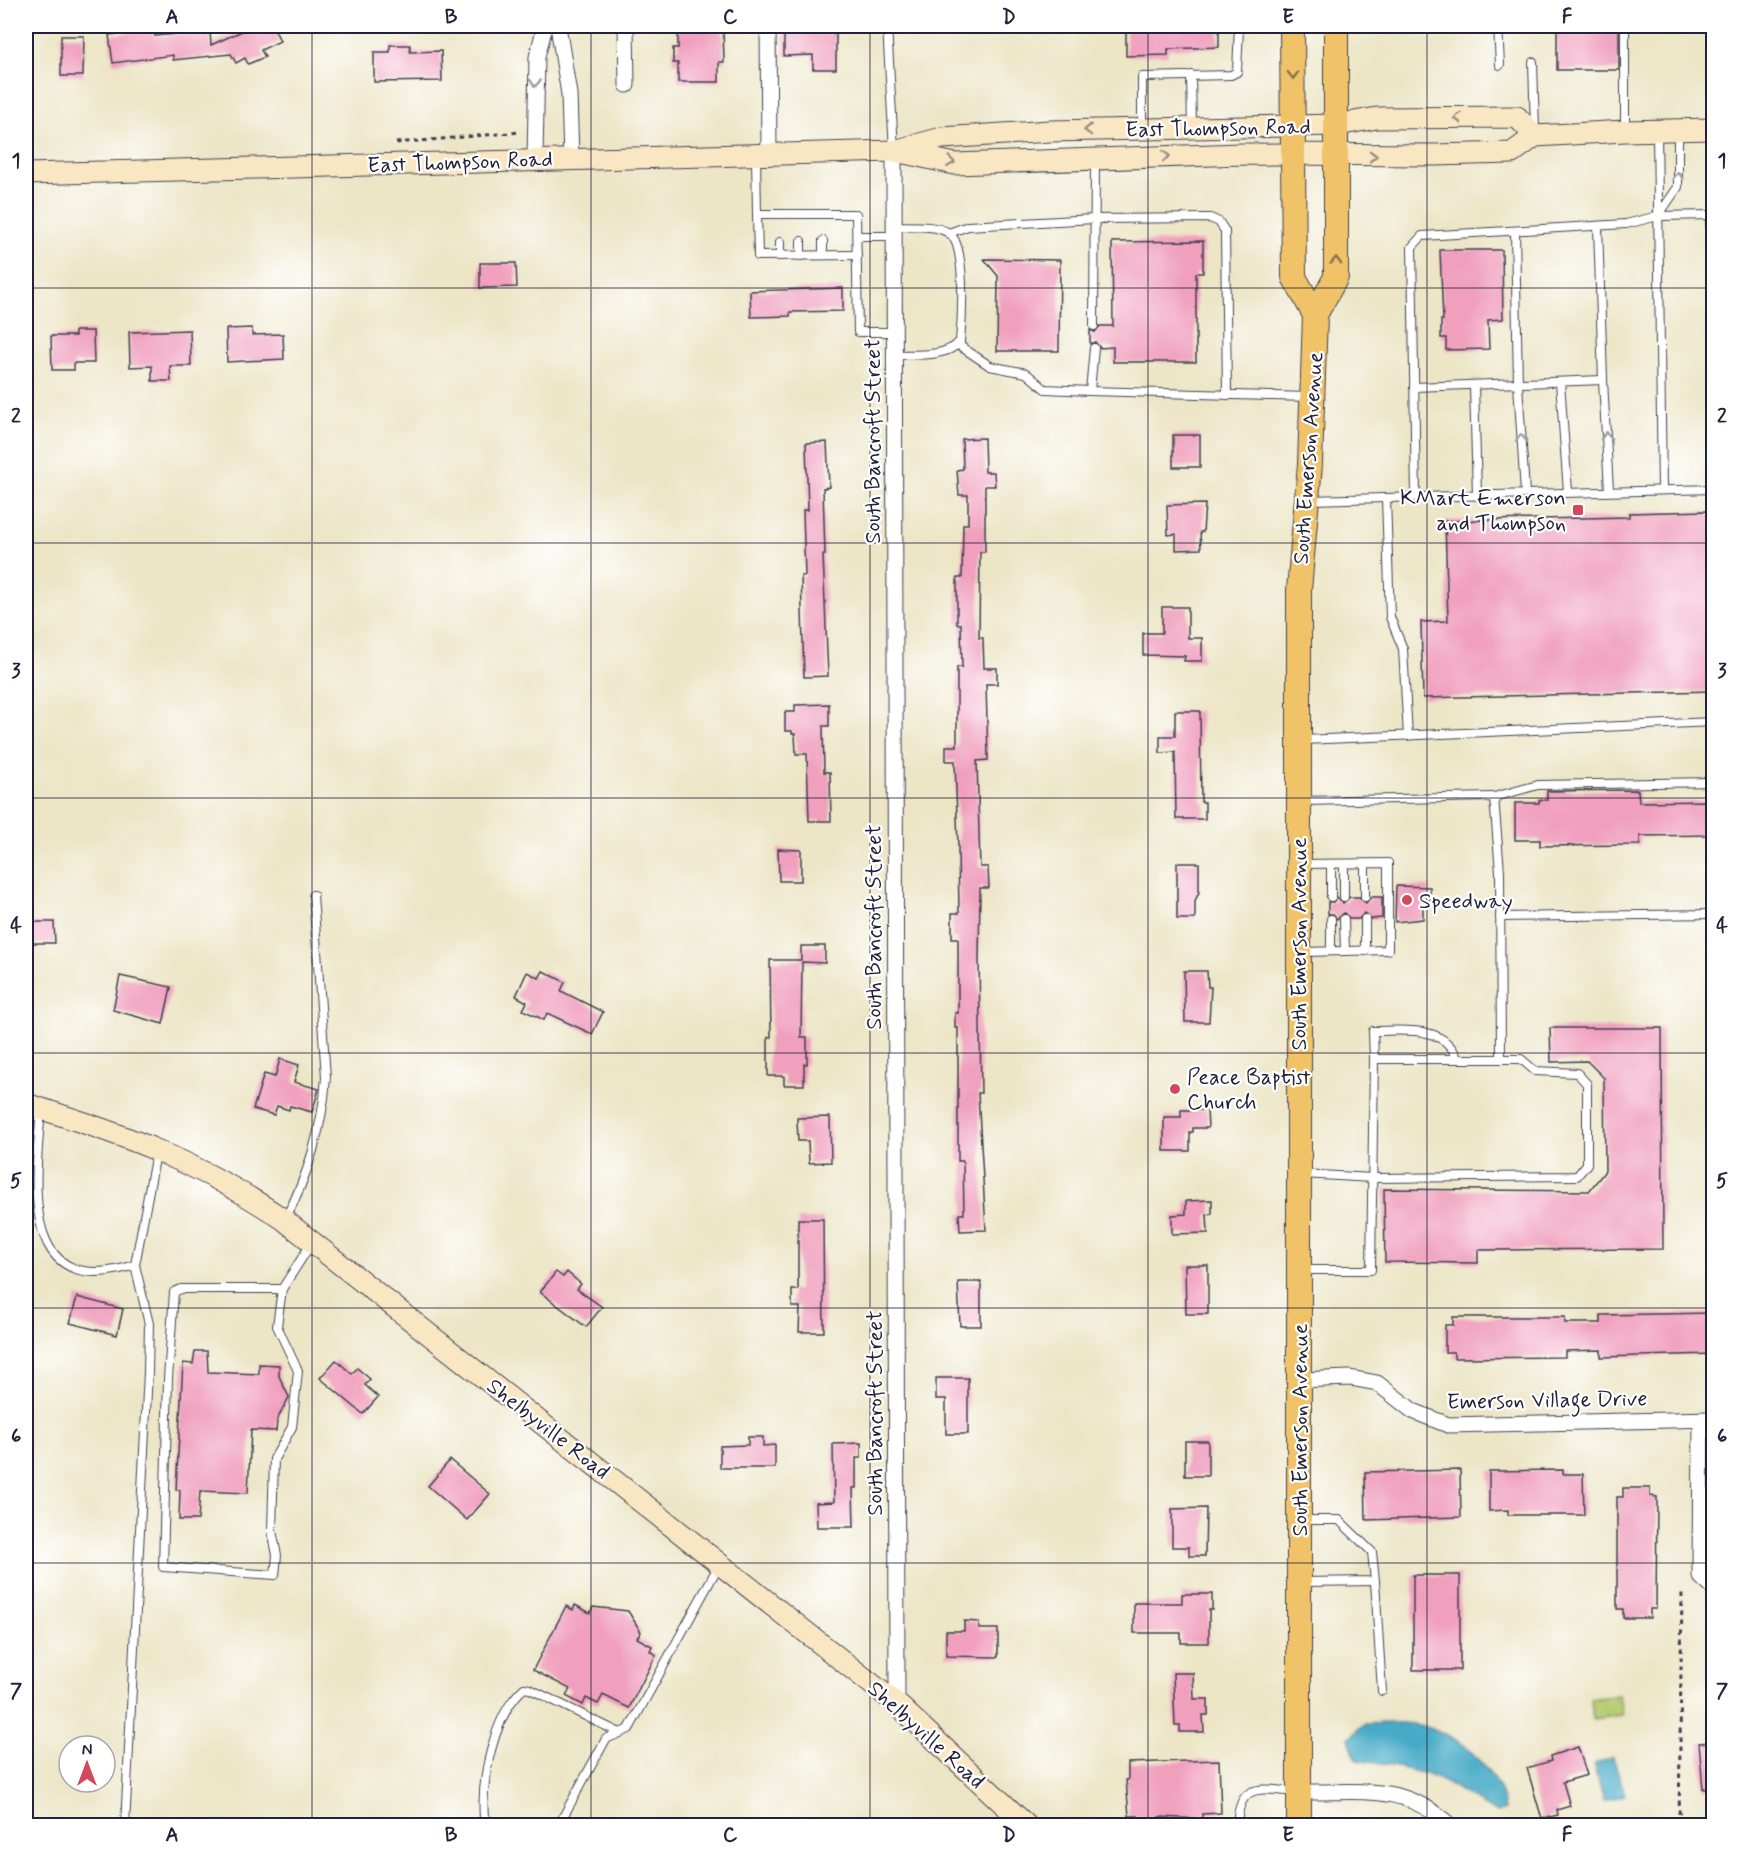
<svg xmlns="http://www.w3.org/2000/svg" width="1739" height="1851" font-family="Mynerve,sans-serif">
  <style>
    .green { fill: #b6cc70; stroke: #6c7756; stroke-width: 1.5 }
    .water { fill: #47abc7; stroke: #346681; stroke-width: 1.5 }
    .building { fill: #f09fbd }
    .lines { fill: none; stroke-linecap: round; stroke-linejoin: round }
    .service-casing { stroke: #403f50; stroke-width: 10 }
    .minor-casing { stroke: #403f50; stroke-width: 17 }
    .secondary-casing { stroke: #403f50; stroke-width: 23 }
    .primary-casing { stroke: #403f50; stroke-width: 26 }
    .path { stroke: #403f50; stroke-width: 3; stroke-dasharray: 4.5 4.5; stroke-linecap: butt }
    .service { stroke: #fff; stroke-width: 8 }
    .minor { stroke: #fff; stroke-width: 15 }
    .secondary { stroke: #f9e7c3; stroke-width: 21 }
    .primary { stroke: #f1c369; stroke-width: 24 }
    .oneway { stroke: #8a7252 }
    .oneway2 { stroke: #9c9ca7 }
    .oneway3 { stroke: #988e86 }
    .grid { fill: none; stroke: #22223b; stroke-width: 1.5; stroke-opacity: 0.55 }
    .poi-dot { fill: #d1495b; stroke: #fff; stroke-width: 2 }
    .labels { text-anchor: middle; stroke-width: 4.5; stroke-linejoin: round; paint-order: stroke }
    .street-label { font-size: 22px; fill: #22223b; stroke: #fff }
    .poi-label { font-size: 22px; fill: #22223b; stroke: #fff; text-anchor: start }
    .neatline { fill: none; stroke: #22223b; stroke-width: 2 }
    .grid-label { font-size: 20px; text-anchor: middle; font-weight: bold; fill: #22223b }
  </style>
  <rect width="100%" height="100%" fill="#fff"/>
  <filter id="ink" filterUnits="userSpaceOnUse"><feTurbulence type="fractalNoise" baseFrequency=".0167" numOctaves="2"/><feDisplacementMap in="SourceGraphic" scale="12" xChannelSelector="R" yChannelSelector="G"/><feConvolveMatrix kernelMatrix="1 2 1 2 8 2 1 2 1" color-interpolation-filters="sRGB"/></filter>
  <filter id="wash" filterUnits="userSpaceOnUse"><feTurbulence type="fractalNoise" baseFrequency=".008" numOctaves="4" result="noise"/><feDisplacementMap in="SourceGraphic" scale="24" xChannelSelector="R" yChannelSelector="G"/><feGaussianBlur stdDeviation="1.35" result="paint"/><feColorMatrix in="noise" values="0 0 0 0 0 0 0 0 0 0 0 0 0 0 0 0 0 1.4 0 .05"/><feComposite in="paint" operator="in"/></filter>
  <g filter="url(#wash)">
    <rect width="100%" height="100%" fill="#ece5c6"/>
    <!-- green -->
    <path class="green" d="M1619,1695L1622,1715L1593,1719L1591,1699Z"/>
    <!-- water -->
    <g class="water">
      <path d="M1364,1724C1385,1723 1409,1721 1429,1728C1464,1738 1500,1773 1505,1810L1498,1813C1479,1805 1464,1792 1446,1783C1419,1769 1386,1765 1356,1760L1349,1738Z"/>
      <path d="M1613,1757L1625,1795L1604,1801L1594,1764Z"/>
    </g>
    <g id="blocks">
      <!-- building -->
      <g class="building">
        <path d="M253,26H273L280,41L261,50L265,57L248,64L245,58L236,63L231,54L173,60V55L113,63L109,35L154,29L155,36L210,31L211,45Z"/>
        <path d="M682,26H723L724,62H719V82H678V63H673V48H678V28H682Z"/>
        <path d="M1126,26H1219V47L1168,49V55L1126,56Z"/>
        <rect x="1557" y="26" width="62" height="44"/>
        <path d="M784,33H836V69H813V55L784,56Z"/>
        <path d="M61,36H84L83,76H61Z"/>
        <path d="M390,45H410V52L441,51L442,81L374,82V52H390Z"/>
        <path d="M1203,241V273H1196V362H1113V347L1100,348L1095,342L1090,344V330L1095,332L1100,326H1113L1112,242Z"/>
        <path d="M1440,250H1502L1503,319L1488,320L1489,349L1446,350V338H1441V320H1443Z"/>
        <path d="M984,259L1060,260L1059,351H997L998,276Z"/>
        <path d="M480,263H516L517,287L480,288Z"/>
        <path d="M843,288V311L790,312V316L751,317L750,291Z"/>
        <path d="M252,328V335L283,334L284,359L227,362L226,329Z"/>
        <path d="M190,330L191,366H170L171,381H152V366L130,367L129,332Z"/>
        <path d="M75,331H93L94,363H74V370H52L51,336H75Z"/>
        <rect x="1173" y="435" width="27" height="32"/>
        <path d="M984,438L985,472H994L995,486H985V552H980L979,638H983L984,668H997V684H986L988,760L977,761L980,867H988L989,888H980L979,958L981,1093H978L986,1230L960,1231L959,1214H964L963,1161H958V1028H955V1013H958V938H952V913H959L958,846L955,761H946V746H957V667H962L961,624H957V578H962L963,524H968V495H959L957,470L963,469L962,439Z"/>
        <path d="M827,442L829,487L823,488L825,555H823L828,676L804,677L801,576H805L803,510H808L806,443Z"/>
        <path d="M1205,504L1203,532H1200L1201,549L1176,550V534L1168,535L1167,505Z"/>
        <path d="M1707,511L1708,515H1713V691L1423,698L1421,622L1448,621L1445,521L1629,517V513Z"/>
        <path d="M1162,607H1188V638H1202V661H1184L1185,656L1143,655V633H1162Z"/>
        <path d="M829,704V726H823L824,772H830L831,821H809L807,754H796L795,734H792V731H785V712H795V705Z"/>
        <path d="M1175,711H1200L1201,802H1205V819H1176L1175,752L1160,753V736H1175Z"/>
        <path d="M1638,790L1639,802L1713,801V835L1640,836V845L1540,846V840H1515V803H1539V800H1547V791Z"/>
        <path d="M778,849L801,850V881H779Z"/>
        <path d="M1177,863H1199V892L1195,901V919H1177Z"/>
        <path d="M1396,886L1430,887V905H1423V919L1395,922Z"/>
        <path d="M1337,897L1343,903L1350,897H1359L1366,903L1371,897H1382V918L1371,919L1364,913L1359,919H1350L1344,913L1337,919L1333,914H1328V902H1333Z"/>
        <path d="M26,922H54L55,943H26Z"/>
        <path d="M801,946H825V963L802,962L801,1037H807V1064H804V1085H784V1076H768V1037H771L770,960H801Z"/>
        <path d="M543,971L565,982L561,991L603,1012L592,1034L547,1013L544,1020L523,1010L527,1002L516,996L527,972L539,978Z"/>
        <path d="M1184,971H1207L1208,987H1211L1209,1022H1185Z"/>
        <path d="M120,976L171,987L163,1024L113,1010Z"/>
        <path d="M1550,1028H1662L1663,1249L1478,1250V1263L1385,1262L1384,1189L1589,1191L1605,1171L1604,1078L1587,1061L1551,1062Z"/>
        <path d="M280,1059L299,1065L294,1082L319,1089L312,1112L290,1106L289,1110L277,1106L274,1115L253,1109L264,1074L275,1077Z"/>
        <path d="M1181,1110H1207L1208,1128H1193V1132H1190V1151H1164V1117H1181Z"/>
        <path d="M830,1117L831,1162L809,1163L808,1141H798L797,1118Z"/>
        <path d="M1212,1200V1214L1207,1215L1208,1233L1172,1234V1215L1186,1214V1201Z"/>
        <path d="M798,1219H823L824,1332H799L800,1307H792V1290H798Z"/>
        <path d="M1185,1265H1208V1314H1186Z"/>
        <path d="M556,1272L563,1277L567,1272L581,1284L577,1289L602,1307L586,1327L540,1292Z"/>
        <path d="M958,1282H981V1326H960Z"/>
        <path d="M77,1297L123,1309L117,1335L70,1323Z"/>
        <path d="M1713,1313V1354L1601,1357V1350L1565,1351V1357L1454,1358V1352H1445V1325H1453V1317H1565V1323H1601V1315Z"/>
        <path d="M195,1351H207L208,1372L259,1374V1364L279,1365V1376L289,1397L277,1420L276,1431L251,1430L248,1493L200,1491L198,1520H179L180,1490H176L183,1363L193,1364Z"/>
        <path d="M336,1360L352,1374L357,1368L370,1379L365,1385L378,1397L363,1414L320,1378Z"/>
        <path d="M936,1378H968V1434H946V1399H936Z"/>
        <path d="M748,1437H763V1446L775,1445V1468H720V1446L748,1445Z"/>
        <rect x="1185" y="1441" width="23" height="35"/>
        <path d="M861,1443V1458H856V1488H853L854,1527H817L816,1503L834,1502L833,1444Z"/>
        <path d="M450,1460L490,1494L467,1520L428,1486Z"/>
        <path d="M1460,1470L1461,1517L1366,1520L1365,1472Z"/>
        <path d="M1563,1470V1474H1583L1584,1515H1508V1510L1489,1511V1471Z"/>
        <path d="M1623,1488H1650V1496L1657,1497L1656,1609H1650V1618H1623V1609H1617V1497H1623Z"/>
        <path d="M1206,1508L1205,1556H1189V1547H1172V1509Z"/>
        <rect x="1413" y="1575" width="47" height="95"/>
        <path d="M1182,1594H1212V1610H1209V1643H1181V1633H1134V1603H1182Z"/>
        <path d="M575,1605L590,1613L593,1607L628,1611L641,1632L637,1638L652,1646L650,1651L656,1655L629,1708L603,1695L598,1704L586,1698L583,1705L566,1696L570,1689L533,1670L566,1606L573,1610Z"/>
        <path d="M964,1621L979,1622V1629H998V1657L946,1656V1631H964Z"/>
        <path d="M1173,1673H1193L1194,1699H1208V1715H1203L1204,1732H1180V1725H1175Z"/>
        <path d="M1713,1742V1788L1703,1789L1699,1743Z"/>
        <path d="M1578,1747L1587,1775L1563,1782L1570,1806L1557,1810L1558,1815L1542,1819L1527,1768L1551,1761L1550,1756Z"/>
        <path d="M1219,1760L1221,1813L1202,1814V1819L1159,1817V1820H1141L1138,1816H1129L1126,1780H1128V1763Z"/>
      </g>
    </g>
  </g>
  <g filter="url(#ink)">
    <use href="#blocks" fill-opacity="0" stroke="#403f50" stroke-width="1.5"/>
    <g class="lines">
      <defs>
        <g id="service">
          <path d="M887,26L894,150"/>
          <path d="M1498,26L1500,65"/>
          <path d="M1625,26V129"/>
          <path d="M1533,62L1535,130"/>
          <path d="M1191,75L1192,127"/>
          <path d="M1142,127V77L1231,75L1237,72L1239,26"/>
          <path d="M1657,131L1662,489"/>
          <path d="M756,156L757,214H856L858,332H894"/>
          <path d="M757,214L758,256L857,255"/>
          <path d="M1710,215L1714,309"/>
          <path d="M1658,216L1678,187V131"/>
          <path d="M894,226C911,227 934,224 949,233C967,245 962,321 960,342C945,358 914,354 894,355"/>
          <path d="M1515,231L1518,384L1525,493"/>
          <path d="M949,233L968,226L1094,219L1210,218L1219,222L1225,231L1227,395"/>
          <path d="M857,236H894"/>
          <path d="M801,241V256"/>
          <path d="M823,241V255"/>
          <path d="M780,242V256"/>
          <path d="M1094,326L1095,160"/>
          <path d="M957,344L990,366L1026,373L1045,389L1090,391"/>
          <path d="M1094,348L1090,391L1309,397"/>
          <path d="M1603,380L1609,491"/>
          <path d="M1560,382L1568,492"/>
          <path d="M1474,385L1477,495"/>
          <path d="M1414,387L1603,380L1598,226"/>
          <path d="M1416,497L1412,247L1422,236L1626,224L1658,216L1714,215"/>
          <path d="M1386,498L1390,617L1403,649L1408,736"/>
          <path d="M1310,500L1714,489"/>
          <path d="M1303,740L1714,722"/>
          <path d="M1494,797L1538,785L1714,782"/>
          <path d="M1303,801L1494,797L1500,872L1501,1059"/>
          <path d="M1302,864L1388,863V950L1303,952"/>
          <path d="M1331,864V897"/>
          <path d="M1344,864V897"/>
          <path d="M1365,864V897"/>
          <path d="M1500,917L1714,914"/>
          <path d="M1331,919V951"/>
          <path d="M1344,919L1345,951"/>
          <path d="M1365,919V951"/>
          <path d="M1374,1059L1373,1031C1403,1031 1444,1024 1457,1058"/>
          <path d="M41,1110C35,1183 18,1302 135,1265"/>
          <path d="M1302,1174L1373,1178L1577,1176L1587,1164V1084L1577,1073L1535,1071L1521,1059H1374L1371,1270H1303"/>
          <path d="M285,1219C308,1177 323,1125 326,1077L313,895"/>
          <path d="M282,1289H181L174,1292L168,1379L163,1567L275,1575L277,1555L272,1531L274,1459L292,1427L298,1371L277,1326L282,1289L311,1244"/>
          <path d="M1375,1581L1382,1691"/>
          <path d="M1302,1582L1375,1581L1372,1552L1339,1520H1303"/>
          <path d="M125,1826L148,1372L149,1324L135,1265L156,1153"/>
          <path d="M497,1826L484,1817C481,1779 494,1714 524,1688L530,1689L620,1733"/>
          <path d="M558,1826L606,1739L629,1729L719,1565"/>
          <path d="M1237,1826C1239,1781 1260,1789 1296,1792"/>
        </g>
        <g id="minor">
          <path d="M558,26L569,94L571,158"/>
          <path d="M626,26L627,85"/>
          <path d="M768,26L769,154"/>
          <path d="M894,151L897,1704"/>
          <path d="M535,159L537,57L545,26"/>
          <path d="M1299,1380L1350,1378L1377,1383L1413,1411L1448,1425L1714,1419"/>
          <path d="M1701,1419L1700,1576L1714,1589"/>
          <path d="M1299,1792C1362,1793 1401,1782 1452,1826"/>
        </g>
        <g id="secondary">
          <path d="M900,152L955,164L1242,154L1434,155L1512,153L1535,136L1625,131L1714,129"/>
          <path d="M26,174L894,151L942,138L1050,131L1337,125L1377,118L1517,117L1535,136"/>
          <path d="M26,1104C123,1134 197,1161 283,1219L897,1704L1027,1826"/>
        </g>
        <g id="primary">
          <path d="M1292,26L1294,277L1315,315"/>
          <path d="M1299,1826V590L1310,464L1315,315L1336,277V26"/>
        </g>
      </defs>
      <!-- service casing -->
      <use href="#service" class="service-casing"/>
      <!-- minor casing -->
      <use href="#minor" class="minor-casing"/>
      <!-- secondary casing -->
      <use href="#secondary" class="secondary-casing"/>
      <!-- primary casing -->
      <use href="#primary" class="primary-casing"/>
      <!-- path -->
      <g class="path">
        <path d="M396,143L521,132"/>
        <path d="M1679,1823L1682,1591"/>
      </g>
      <!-- service -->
      <use href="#service" class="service"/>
      <!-- minor -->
      <use href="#minor" class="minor"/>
      <!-- secondary -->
      <use href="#secondary" class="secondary"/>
      <!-- primary -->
      <use href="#primary" class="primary"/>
    </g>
    <!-- one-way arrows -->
    <defs><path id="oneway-chevron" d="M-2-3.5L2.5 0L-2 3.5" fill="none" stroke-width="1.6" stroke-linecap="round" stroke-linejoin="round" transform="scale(1.5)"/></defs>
    <g class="oneway">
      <use href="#oneway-chevron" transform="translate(1293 75) rotate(89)"/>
      <use href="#oneway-chevron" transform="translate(1336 261) rotate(-88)"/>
    </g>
    <g class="oneway2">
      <use href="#oneway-chevron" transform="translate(535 83) rotate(94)"/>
      <use href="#oneway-chevron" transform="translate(1678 176) rotate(-90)"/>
      <use href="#oneway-chevron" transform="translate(1606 436) rotate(-94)"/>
      <use href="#oneway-chevron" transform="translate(1521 438) rotate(-93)"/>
    </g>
    <g class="oneway3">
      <use href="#oneway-chevron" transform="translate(1458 118) rotate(180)"/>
      <use href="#oneway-chevron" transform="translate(1088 130) rotate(178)"/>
      <use href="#oneway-chevron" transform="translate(1166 156) rotate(-2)"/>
      <use href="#oneway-chevron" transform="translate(1373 156) rotate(-1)"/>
      <use href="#oneway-chevron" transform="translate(951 162) rotate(8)"/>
    </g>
  </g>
  <!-- grid -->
  <path class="grid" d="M312,26V1826M591,26V1826M870,26V1826M1148,26V1826M1427,26V1826M26,288H1714M26,543H1714M26,798H1714M26,1053H1714M26,1308H1714M26,1563H1714"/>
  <!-- markers -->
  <g class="poi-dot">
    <rect x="1572" y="504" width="12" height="12" rx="3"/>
    <circle cx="1407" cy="900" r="6"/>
    <circle cx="1175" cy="1089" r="6"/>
  </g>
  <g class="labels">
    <!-- street labels -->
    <g class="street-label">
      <text transform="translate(1218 127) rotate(-1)" y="8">East Thompson Road</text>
      <text transform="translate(460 161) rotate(-2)" y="8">East Thompson Road</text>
      <text transform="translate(872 441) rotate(-90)" y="8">South Bancroft Street</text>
      <text transform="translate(1307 458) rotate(-86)" y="8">South Emerson Avenue</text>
      <text transform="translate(873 927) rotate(-90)" y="8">South Bancroft Street</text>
      <text transform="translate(1298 944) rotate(-90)" y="8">South Emerson Avenue</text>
      <text transform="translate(1547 1399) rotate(-1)" y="8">Emerson Village Drive</text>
      <text transform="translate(874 1413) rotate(-90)" y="8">South Bancroft Street</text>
      <text transform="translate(549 1428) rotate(38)" y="8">Shelbyville Road</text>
      <text transform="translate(1299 1430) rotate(-90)" y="8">South Emerson Avenue</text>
      <text transform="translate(927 1734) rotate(42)" y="8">Shelbyville Road</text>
    </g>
    <!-- poi labels -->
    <g class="poi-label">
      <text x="1566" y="505" text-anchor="end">KMart Emerson<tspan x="1566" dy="25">and Thompson</tspan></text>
      <text x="1419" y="908">Speedway</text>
      <text x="1187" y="1084">Peace Baptist<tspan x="1187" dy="25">Church</tspan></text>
    </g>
  </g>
  <!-- margin -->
  <rect width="1739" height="1851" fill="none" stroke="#fff" stroke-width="66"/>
  <!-- north arrow -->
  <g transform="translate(87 1764)"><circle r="28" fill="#ffffff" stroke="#a7a7b1" stroke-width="1.5"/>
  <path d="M0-4.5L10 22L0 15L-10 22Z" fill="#d1495b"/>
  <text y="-9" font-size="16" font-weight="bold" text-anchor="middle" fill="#22223b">N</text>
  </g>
  <rect x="33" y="33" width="1673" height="1785" class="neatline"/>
  <g class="grid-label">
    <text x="172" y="23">A</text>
    <text x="451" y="23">B</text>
    <text x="730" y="23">C</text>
    <text x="1009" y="23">D</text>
    <text x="1288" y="23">E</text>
    <text x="1567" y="23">F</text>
    <text x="16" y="167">1</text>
    <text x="1722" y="167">1</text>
    <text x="16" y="422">2</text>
    <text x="1722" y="422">2</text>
    <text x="16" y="677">3</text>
    <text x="1722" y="677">3</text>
    <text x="16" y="932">4</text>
    <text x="1722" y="932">4</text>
    <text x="16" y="1187">5</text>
    <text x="1722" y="1187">5</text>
    <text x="16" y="1442">6</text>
    <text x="1722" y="1442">6</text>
    <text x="16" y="1697">7</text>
    <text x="1722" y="1697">7</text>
    <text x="172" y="1841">A</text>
    <text x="451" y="1841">B</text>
    <text x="730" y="1841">C</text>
    <text x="1009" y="1841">D</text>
    <text x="1288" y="1841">E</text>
    <text x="1567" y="1841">F</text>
  </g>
</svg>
